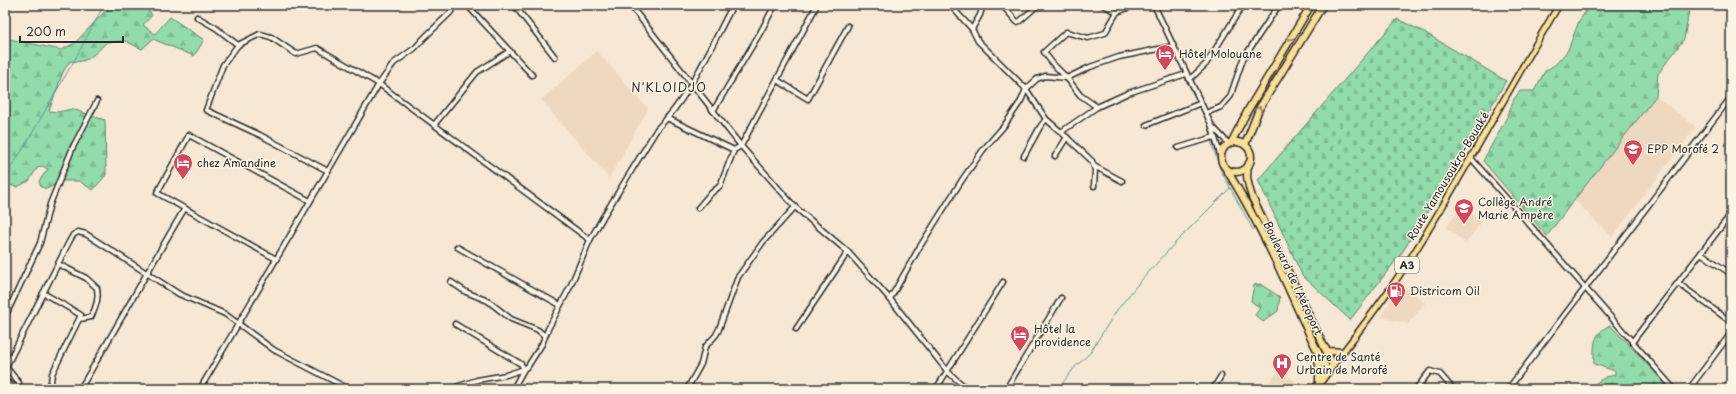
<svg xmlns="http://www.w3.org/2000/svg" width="1736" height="394" font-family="'Playpen Sans',sans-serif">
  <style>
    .built { fill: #efd8c0 }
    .forest { fill: url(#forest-firs); stroke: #5e836b }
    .cemetery { fill: url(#cemetery-stones); stroke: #5e836b }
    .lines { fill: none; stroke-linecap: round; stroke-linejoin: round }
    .stream { stroke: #639598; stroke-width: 1 }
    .minor-casing { stroke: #2b2b2b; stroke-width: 7 }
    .major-casing { stroke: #2b2b2b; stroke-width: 8 }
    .highway-casing { stroke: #2b2b2b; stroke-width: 9 }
    .minor { stroke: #fcf5e5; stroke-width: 4 }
    .major { stroke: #fbdf96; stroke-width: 5 }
    .highway { stroke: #fbdf96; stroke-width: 6 }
    .oneway { stroke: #938560 }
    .labels { text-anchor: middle; stroke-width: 3; stroke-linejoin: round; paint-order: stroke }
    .shield { fill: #fcf5e5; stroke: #6a6863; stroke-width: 1 }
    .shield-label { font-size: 10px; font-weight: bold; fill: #2b2b2b }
    .poi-label { font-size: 11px; fill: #2b2b2b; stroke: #fcf5e5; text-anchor: start }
    .street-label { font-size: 11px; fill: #2b2b2b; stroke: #fcf5e5 }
    .neighbourhood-label { font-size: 12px; letter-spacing: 1px; fill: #2b2b2b; stroke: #fcf5e5 }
  </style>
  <defs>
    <pattern id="forest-firs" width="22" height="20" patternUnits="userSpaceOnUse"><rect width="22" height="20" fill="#92dbab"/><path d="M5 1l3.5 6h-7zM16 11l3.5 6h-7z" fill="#7ebc93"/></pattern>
    <pattern id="cemetery-stones" width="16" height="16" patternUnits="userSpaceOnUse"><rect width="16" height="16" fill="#92dbab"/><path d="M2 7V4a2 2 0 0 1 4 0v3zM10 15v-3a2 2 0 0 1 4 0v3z" fill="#7ebc93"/></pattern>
  </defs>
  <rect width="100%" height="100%" fill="#f6e8d4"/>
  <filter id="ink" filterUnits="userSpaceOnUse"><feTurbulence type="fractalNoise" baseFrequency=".025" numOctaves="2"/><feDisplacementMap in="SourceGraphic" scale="8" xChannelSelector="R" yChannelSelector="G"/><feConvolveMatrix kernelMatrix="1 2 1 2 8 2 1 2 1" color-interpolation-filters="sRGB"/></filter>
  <g filter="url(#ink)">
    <!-- built -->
    <g class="built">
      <path d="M597,51L648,109L609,178L541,100Z"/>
      <path d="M1656,96L1696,127L1612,237L1574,200Z"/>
      <path d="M1461,206L1482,221L1466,243L1446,228Z"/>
      <path d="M1402,285L1425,303L1408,324L1380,317Z"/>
      <path d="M1281,368L1300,386L1297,389H1264Z"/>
    </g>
    <!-- forest -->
    <g class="forest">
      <path d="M118,5H145L152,15L143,25L155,34L170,17L204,40L194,56L153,39L142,49L125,41L107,42C96,52 87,65 70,61L63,72L49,111L58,112L72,109L105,120L106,175L93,190L79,181H61L47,189L41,187L39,181L48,169L42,166L38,167L29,181L17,187L5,184V38L61,50L75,43L106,10Z"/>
      <path d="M1590,5H1694L1689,11L1684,39L1658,74L1656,96L1574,200L1547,236L1483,161L1507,117L1514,99L1520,91H1534L1545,71L1556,64L1568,50L1579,21Z"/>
      <path d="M1260,284L1280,297L1278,311L1263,322L1255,315L1260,308L1251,301L1254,285Z"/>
      <path d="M1610,325L1671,389H1591V386L1606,377L1615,375V371L1594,364C1594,346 1592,334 1610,325Z"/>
    </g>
    <!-- cemetery -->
    <path class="cemetery" d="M1397,19L1424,32L1506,81L1462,156L1403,251L1350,320L1302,275L1258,180Z"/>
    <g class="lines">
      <!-- stream -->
      <g class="stream">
        <path d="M1211,141L1220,169L1253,230"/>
        <path d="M5,176L23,149L75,59L104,5"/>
        <path d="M1058,389L1075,367L1089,354L1117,310L1138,284L1177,241L1230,188"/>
      </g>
      <defs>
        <g id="minor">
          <path d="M467,5L532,75"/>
          <path d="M514,5L555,57"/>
          <path d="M630,5L741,146L795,207L848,252L890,299L948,372L967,389"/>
          <path d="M950,5L972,29L978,41L1026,89L1046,119L1061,132L1097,107"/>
          <path d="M1002,5L1017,22L1020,21L1038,5"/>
          <path d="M1103,5L1117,12L1136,5"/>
          <path d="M1154,5L1211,124L1221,158"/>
          <path d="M1117,12L1105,33L1088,38L1066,32L1044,52L1053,64L1067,78L1080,95L1097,107L1128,93L1186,74"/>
          <path d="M197,17L216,28L238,45"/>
          <path d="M972,29L980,15L983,5"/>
          <path d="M777,80L808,99L848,26"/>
          <path d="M1189,80L1206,64L1243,5"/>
          <path d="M713,111L760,33L775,5"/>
          <path d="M1206,113L1221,107L1230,97L1243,59L1279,5"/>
          <path d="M667,118L734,150"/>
          <path d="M434,125L477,72L510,51"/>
          <path d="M1146,125L1201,103"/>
          <path d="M1212,126L1229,144"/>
          <path d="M1061,132L1092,161L1095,170L1094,186"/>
          <path d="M1178,148L1214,137"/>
          <path d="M1024,156L1040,127L1046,119"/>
          <path d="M1055,156L1067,137"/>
          <path d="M1471,158L1674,389"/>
          <path d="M1094,166L1122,181"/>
          <path d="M328,171L260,135L206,110L223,65L238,45L260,34L271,37L296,54L317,48L379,84L590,240"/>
          <path d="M698,208L709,195L720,186L734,150L741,146L817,5"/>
          <path d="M457,247L560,305"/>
          <path d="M1701,253L1731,274"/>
          <path d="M276,259L157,193L189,135L310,201"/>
          <path d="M58,264L86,278L97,288C99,298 96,308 91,317L80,319"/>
          <path d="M451,282L466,292L488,301L511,319L538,330L545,336"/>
          <path d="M1678,283L1731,322"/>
          <path d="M43,293L81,315L52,374L51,382L47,389"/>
          <path d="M890,299L919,248L962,180L983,150L1004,126L1021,101L1026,89L1037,79L1045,76L1067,78L1090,67L1119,57L1173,46"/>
          <path d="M5,317L40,243L50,204L73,147L97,101"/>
          <path d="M796,329L848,252"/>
          <path d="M1632,342L1731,214"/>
          <path d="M18,388L19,383L6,367L69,242L73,235L78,232L86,234L179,294L225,314L274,350L349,389"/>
          <path d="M80,389C116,329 149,268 185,208"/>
          <path d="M200,389L379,84L394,63L415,48L424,38L450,13L456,5"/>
          <path d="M450,389L477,380L506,375L524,369L521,364L455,324"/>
          <path d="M513,389L524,369L528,366L542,344L548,329L570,287L590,240L603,217L657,129C690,97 711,46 733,5"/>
          <path d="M687,389L701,364L705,347L716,335L719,329L738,277L763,242L795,207"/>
          <path d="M936,389L1003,282"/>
          <path d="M1006,389L1061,298"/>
          <path d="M1213,389L1221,376"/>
          <path d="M1416,389L1430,371L1440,374L1453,389"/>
          <path d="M1508,389L1731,97"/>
          <path d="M1689,389L1731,333"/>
        </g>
        <path id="major" d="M1333,365C1363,326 1393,287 1419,245C1468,167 1511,84 1559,5"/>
        <g id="highway">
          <circle cx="1236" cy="157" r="15"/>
          <path d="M1231,143L1248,110L1311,5"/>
          <path d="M1245,145L1259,109L1323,5"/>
          <path d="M1249,163C1245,176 1248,184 1252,197L1333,365L1315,389"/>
          <path d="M1226,169C1249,205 1268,244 1286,283C1300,313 1312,343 1328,371"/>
          <path d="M1324,347L1328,351L1343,352"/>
          <path d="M1318,356L1319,368V384"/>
          <path d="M5,383L20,389"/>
          <path d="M5,388L7,389"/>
        </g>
      </defs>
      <!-- minor casing -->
      <use href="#minor" class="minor-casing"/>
      <!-- major casing -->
      <use href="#major" class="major-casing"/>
      <!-- highway casing -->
      <use href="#highway" class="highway-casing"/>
      <!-- minor -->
      <use href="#minor" class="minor"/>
      <!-- major -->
      <use href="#major" class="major"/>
      <!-- highway -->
      <use href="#highway" class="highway"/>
    </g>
    <!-- one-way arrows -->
    <defs><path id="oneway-chevron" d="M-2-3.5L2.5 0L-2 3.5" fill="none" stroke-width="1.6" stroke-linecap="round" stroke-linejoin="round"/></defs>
    <g class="oneway">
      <use href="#oneway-chevron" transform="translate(1290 38) rotate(122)"/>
      <use href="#oneway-chevron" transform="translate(1259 109) rotate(-62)"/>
    </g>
  </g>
  <!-- icons -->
  <defs>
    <symbol id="hotel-pin" viewBox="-11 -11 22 30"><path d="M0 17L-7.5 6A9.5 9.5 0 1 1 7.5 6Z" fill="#d1495b" stroke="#fcf5e5"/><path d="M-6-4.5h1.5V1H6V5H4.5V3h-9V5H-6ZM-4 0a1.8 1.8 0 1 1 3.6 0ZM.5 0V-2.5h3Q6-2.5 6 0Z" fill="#fff"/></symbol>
    <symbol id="school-pin" viewBox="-11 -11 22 30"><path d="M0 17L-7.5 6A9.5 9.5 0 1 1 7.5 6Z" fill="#d1495b" stroke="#fcf5e5"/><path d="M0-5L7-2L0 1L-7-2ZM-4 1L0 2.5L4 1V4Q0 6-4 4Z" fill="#fff"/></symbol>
    <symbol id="fuel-pin" viewBox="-11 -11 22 30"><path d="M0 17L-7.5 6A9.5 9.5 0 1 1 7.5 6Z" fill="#d1495b" stroke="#fcf5e5"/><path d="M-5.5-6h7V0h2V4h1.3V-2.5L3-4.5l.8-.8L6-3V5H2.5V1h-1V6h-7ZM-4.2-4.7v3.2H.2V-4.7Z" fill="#fff"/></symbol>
    <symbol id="hospital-pin" viewBox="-11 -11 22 30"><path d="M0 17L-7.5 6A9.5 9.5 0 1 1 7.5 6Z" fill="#d1495b" stroke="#fcf5e5"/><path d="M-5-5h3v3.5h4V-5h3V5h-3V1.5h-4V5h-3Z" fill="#fff"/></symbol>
  </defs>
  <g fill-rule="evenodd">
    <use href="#hotel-pin" x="1154" y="43" width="22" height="30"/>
    <use href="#school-pin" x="1622" y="138" width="22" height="30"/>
    <use href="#hotel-pin" x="172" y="152" width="22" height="30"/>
    <use href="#school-pin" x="1453" y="197" width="22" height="30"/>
    <use href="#fuel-pin" x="1385" y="280" width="22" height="30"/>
    <use href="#hotel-pin" x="1009" y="324" width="22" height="30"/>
    <use href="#hospital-pin" x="1271" y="352" width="22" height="30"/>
  </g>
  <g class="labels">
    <!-- shield labels -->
    <rect class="shield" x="1395" y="257" width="24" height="16" rx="3"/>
    <g class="shield-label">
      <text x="1407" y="269">A3</text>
    </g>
    <!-- poi labels -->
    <g class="poi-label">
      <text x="1179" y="58">Hôtel Molouane</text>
      <text x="1647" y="153">EPP Morofé 2</text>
      <text x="197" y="167">chez Amandine</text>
      <text x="1478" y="206">Collège André<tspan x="1478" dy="13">Marie Ampère</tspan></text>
      <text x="1410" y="295">Districom Oil</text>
      <text x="1034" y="333">Hôtel la<tspan x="1034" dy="13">providence</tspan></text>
      <text x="1296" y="361">Centre de Santé<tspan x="1296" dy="13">Urbain de Morofé</tspan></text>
    </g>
    <!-- street labels -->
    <g class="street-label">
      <text transform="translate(1448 176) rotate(-59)" y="4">Route Yamousoukro-Bouaké</text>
      <text transform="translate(1293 278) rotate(65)" y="4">Boulevard de l'Aéroport</text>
    </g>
    <!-- neighbourhood labels -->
    <g class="neighbourhood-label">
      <text x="669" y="92">N'KLOIDJO</text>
    </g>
  </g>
  <!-- margin -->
  <rect width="1736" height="394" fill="none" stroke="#fcf5e5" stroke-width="20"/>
  <rect x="10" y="10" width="1716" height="374" fill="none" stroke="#2b2b2b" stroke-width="1.5" filter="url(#ink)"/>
  <!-- scale -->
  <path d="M20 36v6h103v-6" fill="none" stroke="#2b2b2b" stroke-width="2"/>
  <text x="26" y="36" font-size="12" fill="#2b2b2b" stroke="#fcf5e5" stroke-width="3" paint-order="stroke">200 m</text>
</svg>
